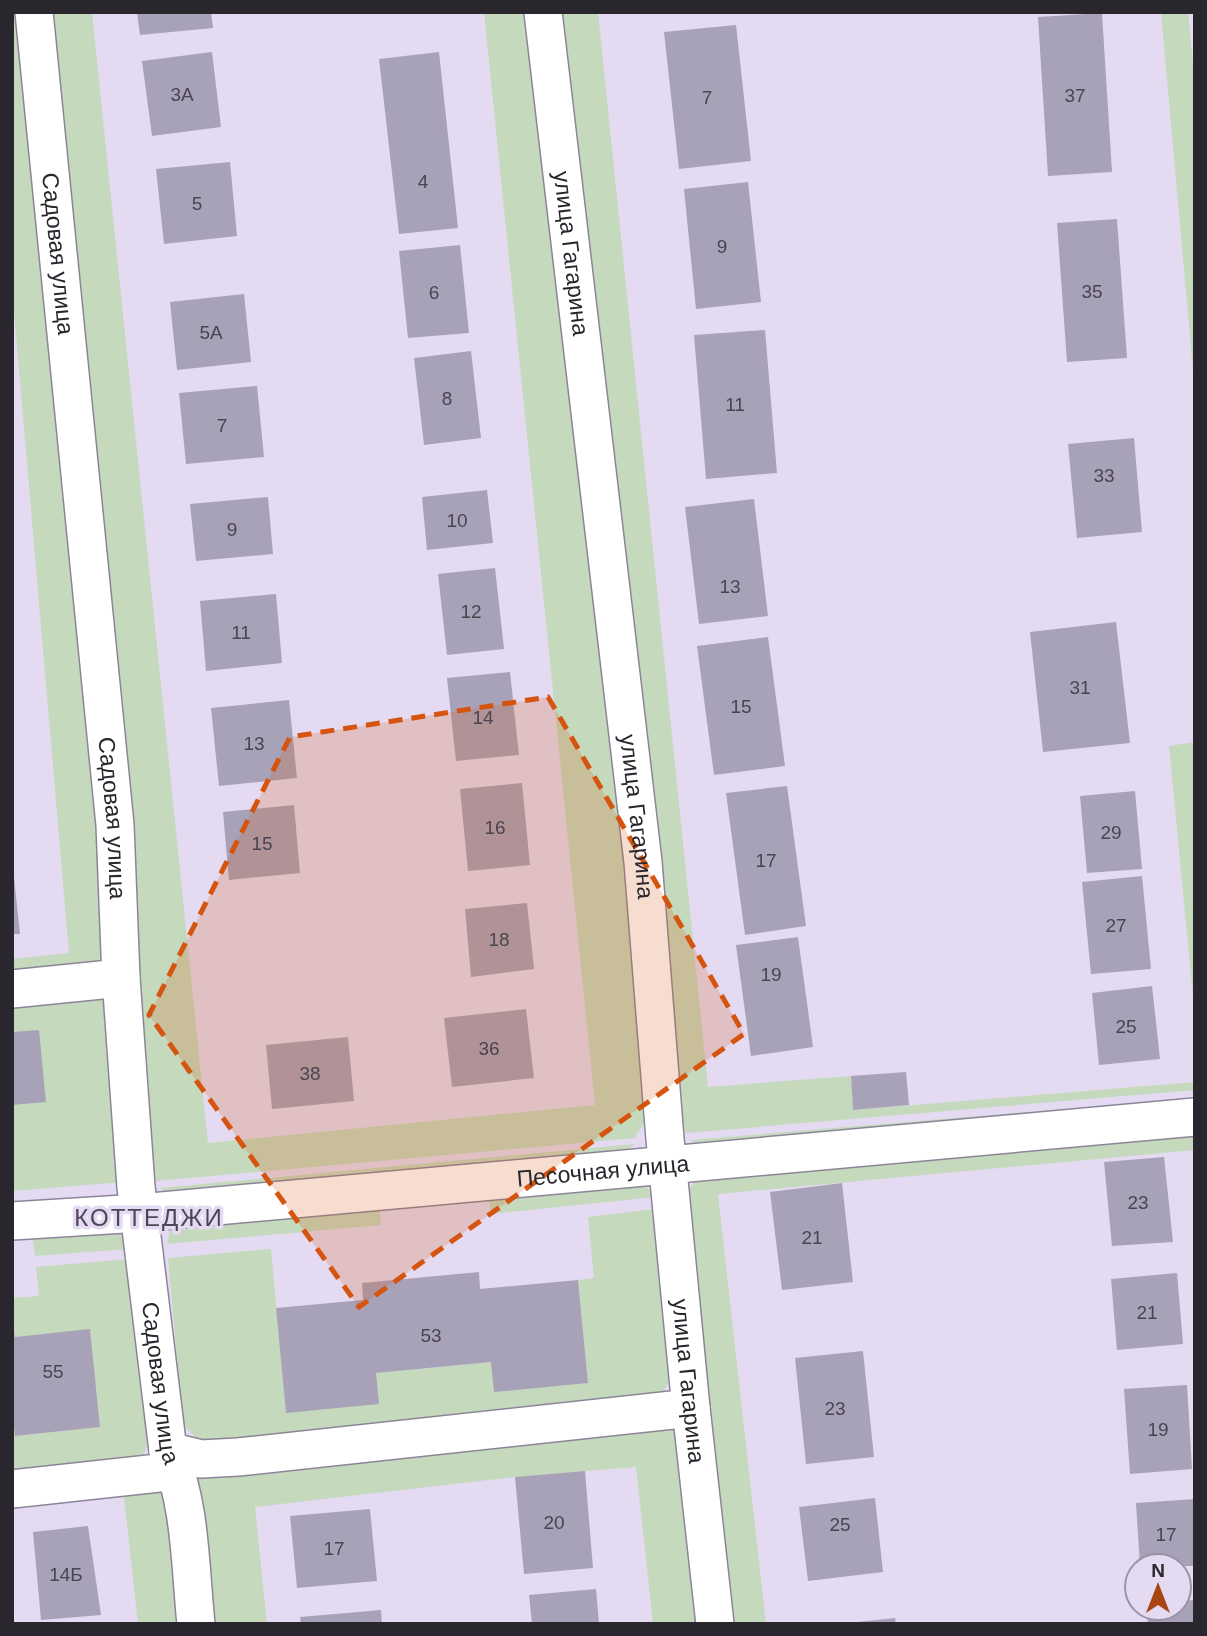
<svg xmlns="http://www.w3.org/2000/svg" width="1207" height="1636" font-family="Arial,sans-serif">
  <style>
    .green { fill: #c5d9bc }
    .building { fill: #a8a2b8 }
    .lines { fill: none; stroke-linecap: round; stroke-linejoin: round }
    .minor-casing { stroke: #8c8599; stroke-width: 40 }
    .minor { stroke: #fff; stroke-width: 37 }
    .marked { fill: #d5540f; fill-opacity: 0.2; stroke: #d5540f; stroke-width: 5; stroke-dasharray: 14 9; stroke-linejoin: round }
    .labels { text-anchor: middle; stroke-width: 7; stroke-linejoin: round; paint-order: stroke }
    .number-label { font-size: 19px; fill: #494550 }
    .street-label { font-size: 23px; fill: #29262e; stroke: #e4dbf2 }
    .neighbourhood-label { font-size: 24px; letter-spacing: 2px; fill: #4d4659; stroke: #e4dbf2 }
  </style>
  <rect width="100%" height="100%" fill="#e4dbf2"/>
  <!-- green -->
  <g class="green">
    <path d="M12,12H22L112,955L98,971L12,978V959L69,953L12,288Z"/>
    <path d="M45,12H92L208,1143L595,1105L484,12H526L629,871L650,1113L635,1138L156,1181L148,1166Z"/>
    <path d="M557,12H598L708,1087L851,1076L853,1110L1195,1082V1090L686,1133L679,1117Z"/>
    <path d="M1161,12H1188L1195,83V393Z"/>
    <path d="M1195,742V1018L1169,746Z"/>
    <path d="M100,993L110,1003L123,1182L12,1191V1001Z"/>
    <path d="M1195,1098V1105L699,1147L691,1140Z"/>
    <path d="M1195,1135V1150L718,1194L766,1624H732L687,1191L699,1177Z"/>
    <path d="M635,1144L623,1155L170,1195L160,1188Z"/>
    <path d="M644,1184L655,1197L491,1214L489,1199Z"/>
    <path d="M655,1209L673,1372L663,1393L204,1445L183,1425L168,1258L271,1249L286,1413L376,1373L491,1362L588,1383L578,1280L594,1278L588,1217Z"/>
    <path d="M380,1210L381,1225L167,1244L171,1227Z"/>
    <path d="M124,1228L128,1249L35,1256L32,1234Z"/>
    <path d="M130,1259L147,1445L141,1461L12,1478V1405L16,1436L100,1427L90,1330L15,1337L12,1298L39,1296L36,1267Z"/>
    <path d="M678,1423L700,1624H653L636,1467L515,1477L255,1507L267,1624H208L190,1471Z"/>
    <path d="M161,1486L175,1506L187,1624H138L123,1488Z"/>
  </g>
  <!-- building -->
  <g class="building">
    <path d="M137,12H211L213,28L140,35Z"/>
    <path d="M1102,13L1112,172L1048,176L1038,17Z"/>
    <path d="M736,25L751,161L679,169L664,32Z"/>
    <path d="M212,52L221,127L152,136L142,61Z"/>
    <path d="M439,52L458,228L399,234L379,59Z"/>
    <path d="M230,162L237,236L164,244L156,169Z"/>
    <path d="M748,182L761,302L696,309L684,189Z"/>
    <path d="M1117,219L1127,358L1067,362L1057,223Z"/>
    <path d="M460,245L469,333L408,338L399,251Z"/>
    <path d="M244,294L251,362L177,370L170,302Z"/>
    <path d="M765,330L777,473L706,479L694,335Z"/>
    <path d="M471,351L481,438L424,445L414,358Z"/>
    <path d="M257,386L264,457L186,464L179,393Z"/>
    <path d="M1134,438L1142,532L1077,538L1068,444Z"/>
    <path d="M487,490L493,543L427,550L422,497Z"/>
    <path d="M268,497L273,554L196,561L190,504Z"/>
    <path d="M754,499L768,616L699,624L685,507Z"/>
    <path d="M495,568L504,649L447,655L438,574Z"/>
    <path d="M276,594L282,663L206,671L200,601Z"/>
    <path d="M1116,622L1130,743L1043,752L1030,632Z"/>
    <path d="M768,637L785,766L714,775L697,646Z"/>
    <path d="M510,672L519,755L456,761L447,678Z"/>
    <path d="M289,700L297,778L219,786L211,708Z"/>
    <path d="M522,783L530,865L468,871L460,789Z"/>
    <path d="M787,786L806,926L745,935L726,793Z"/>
    <path d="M1135,791L1142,869L1087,873L1080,796Z"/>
    <path d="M294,805L300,873L229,880L223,812Z"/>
    <path d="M1142,876L1151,969L1091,974L1082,882Z"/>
    <path d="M12,877H14L20,934H12Z"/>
    <path d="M527,903L534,969L471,977L465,909Z"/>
    <path d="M798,937L813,1047L751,1056L736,945Z"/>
    <path d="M1152,986L1160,1059L1099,1065L1092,993Z"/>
    <path d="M526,1009L534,1078L452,1087L444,1018Z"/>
    <path d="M39,1030L46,1102L12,1105V1032Z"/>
    <path d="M348,1037L354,1101L272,1109L266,1045Z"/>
    <path d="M906,1072L909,1105L853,1110L851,1076Z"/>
    <path d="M1164,1157L1173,1242L1112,1246L1104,1162Z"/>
    <path d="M842,1183L853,1282L782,1290L770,1192Z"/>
    <path d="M479,1272L480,1289L578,1280L588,1383L494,1392L491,1362L376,1373L379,1404L286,1413L276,1308L363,1300L362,1283Z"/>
    <path d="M1177,1273L1183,1344L1117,1350L1111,1279Z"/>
    <path d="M90,1329L100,1427L15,1436L12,1405V1330H14L15,1337Z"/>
    <path d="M863,1351L874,1457L806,1464L795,1358Z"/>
    <path d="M1187,1385L1192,1469L1130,1474L1124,1389Z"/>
    <path d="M585,1471L593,1568L524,1574L515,1477Z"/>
    <path d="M875,1498L883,1572L808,1581L799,1507Z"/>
    <path d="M1195,1499V1566H1140L1136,1503Z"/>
    <path d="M370,1509L377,1581L297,1588L290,1516Z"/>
    <path d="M88,1526L101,1615L41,1620L33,1532Z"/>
    <path d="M596,1589L599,1624H532L529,1595Z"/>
    <path d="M1195,1600V1624H1148L1146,1608H1179V1601Z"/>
    <path d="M381,1610L382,1624H301L300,1617Z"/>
    <path d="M895,1618L896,1624H857V1622Z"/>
  </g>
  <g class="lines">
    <defs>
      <g id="minor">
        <path id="s1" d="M34,12L115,825L121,978L136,1187L168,1451C191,1504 190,1567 196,1624"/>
        <path id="s2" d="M543,12L643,862L665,1139L691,1408L715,1624"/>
        <path d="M12,989L121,978"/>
        <path id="s3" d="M12,1221L140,1213L1195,1117"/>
        <path d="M168,1451L201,1459L238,1457L691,1408"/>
        <path d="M12,1489L177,1471"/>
      </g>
    </defs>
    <!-- minor casing -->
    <use href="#minor" class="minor-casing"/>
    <!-- minor -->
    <use href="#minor" class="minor"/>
  </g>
  <!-- marked area -->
  <path class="marked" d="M548,697L744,1034L359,1307L149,1015L290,737Z"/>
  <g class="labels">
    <!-- number labels -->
    <g class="number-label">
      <text x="182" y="101">3А</text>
      <text x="1075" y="102">37</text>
      <text x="707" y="104">7</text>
      <text x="423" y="188">4</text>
      <text x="197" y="210">5</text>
      <text x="722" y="253">9</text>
      <text x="1092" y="298">35</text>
      <text x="434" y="299">6</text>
      <text x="211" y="339">5А</text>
      <text x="447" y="405">8</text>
      <text x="735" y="411">11</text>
      <text x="222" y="432">7</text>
      <text x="1104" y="482">33</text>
      <text x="457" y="527">10</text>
      <text x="232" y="536">9</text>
      <text x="730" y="593">13</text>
      <text x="471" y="618">12</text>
      <text x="241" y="639">11</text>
      <text x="1080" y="694">31</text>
      <text x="741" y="713">15</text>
      <text x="483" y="724">14</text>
      <text x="254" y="750">13</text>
      <text x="495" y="834">16</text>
      <text x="1111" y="839">29</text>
      <text x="262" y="850">15</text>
      <text x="766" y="867">17</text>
      <text x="1116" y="932">27</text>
      <text x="499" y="946">18</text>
      <text x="771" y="981">19</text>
      <text x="1126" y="1033">25</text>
      <text x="489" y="1055">36</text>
      <text x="310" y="1080">38</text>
      <text x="1138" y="1209">23</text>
      <text x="812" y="1244">21</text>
      <text x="1147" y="1319">21</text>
      <text x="431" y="1342">53</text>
      <text x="53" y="1378">55</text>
      <text x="835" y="1415">23</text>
      <text x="1158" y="1436">19</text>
      <text x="554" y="1529">20</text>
      <text x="840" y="1531">25</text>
      <text x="1166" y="1541">17</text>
      <text x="334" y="1555">17</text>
      <text x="66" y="1581">14Б</text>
    </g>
    <!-- street labels -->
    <g class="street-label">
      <text dy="8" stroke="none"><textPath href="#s2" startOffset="243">улица Гагарина</textPath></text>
      <text dy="8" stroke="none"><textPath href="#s1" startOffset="243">Садовая улица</textPath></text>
      <text dy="8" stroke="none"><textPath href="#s2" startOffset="810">улица Гагарина</textPath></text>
      <text dy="8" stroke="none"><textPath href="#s1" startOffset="810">Садовая улица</textPath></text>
      <text dy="8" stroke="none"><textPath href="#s3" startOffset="593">Песочная улица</textPath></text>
      <text dy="8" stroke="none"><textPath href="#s2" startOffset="1377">улица Гагарина</textPath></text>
      <text dy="8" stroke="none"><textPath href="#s1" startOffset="1377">Садовая улица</textPath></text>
    </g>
    <!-- neighbourhood labels -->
    <g class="neighbourhood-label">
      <text x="149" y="1226">КОТТЕДЖИ</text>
    </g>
  </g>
  <!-- border -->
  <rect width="1207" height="1636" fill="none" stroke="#29262e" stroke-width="28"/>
  <!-- north arrow -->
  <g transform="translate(1158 1587)"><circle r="33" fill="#e4dbf2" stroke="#9993a4" stroke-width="2"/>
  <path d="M0-5L12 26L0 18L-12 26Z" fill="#a84511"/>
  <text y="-10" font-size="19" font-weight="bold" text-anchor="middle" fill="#29262e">N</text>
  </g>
</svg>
